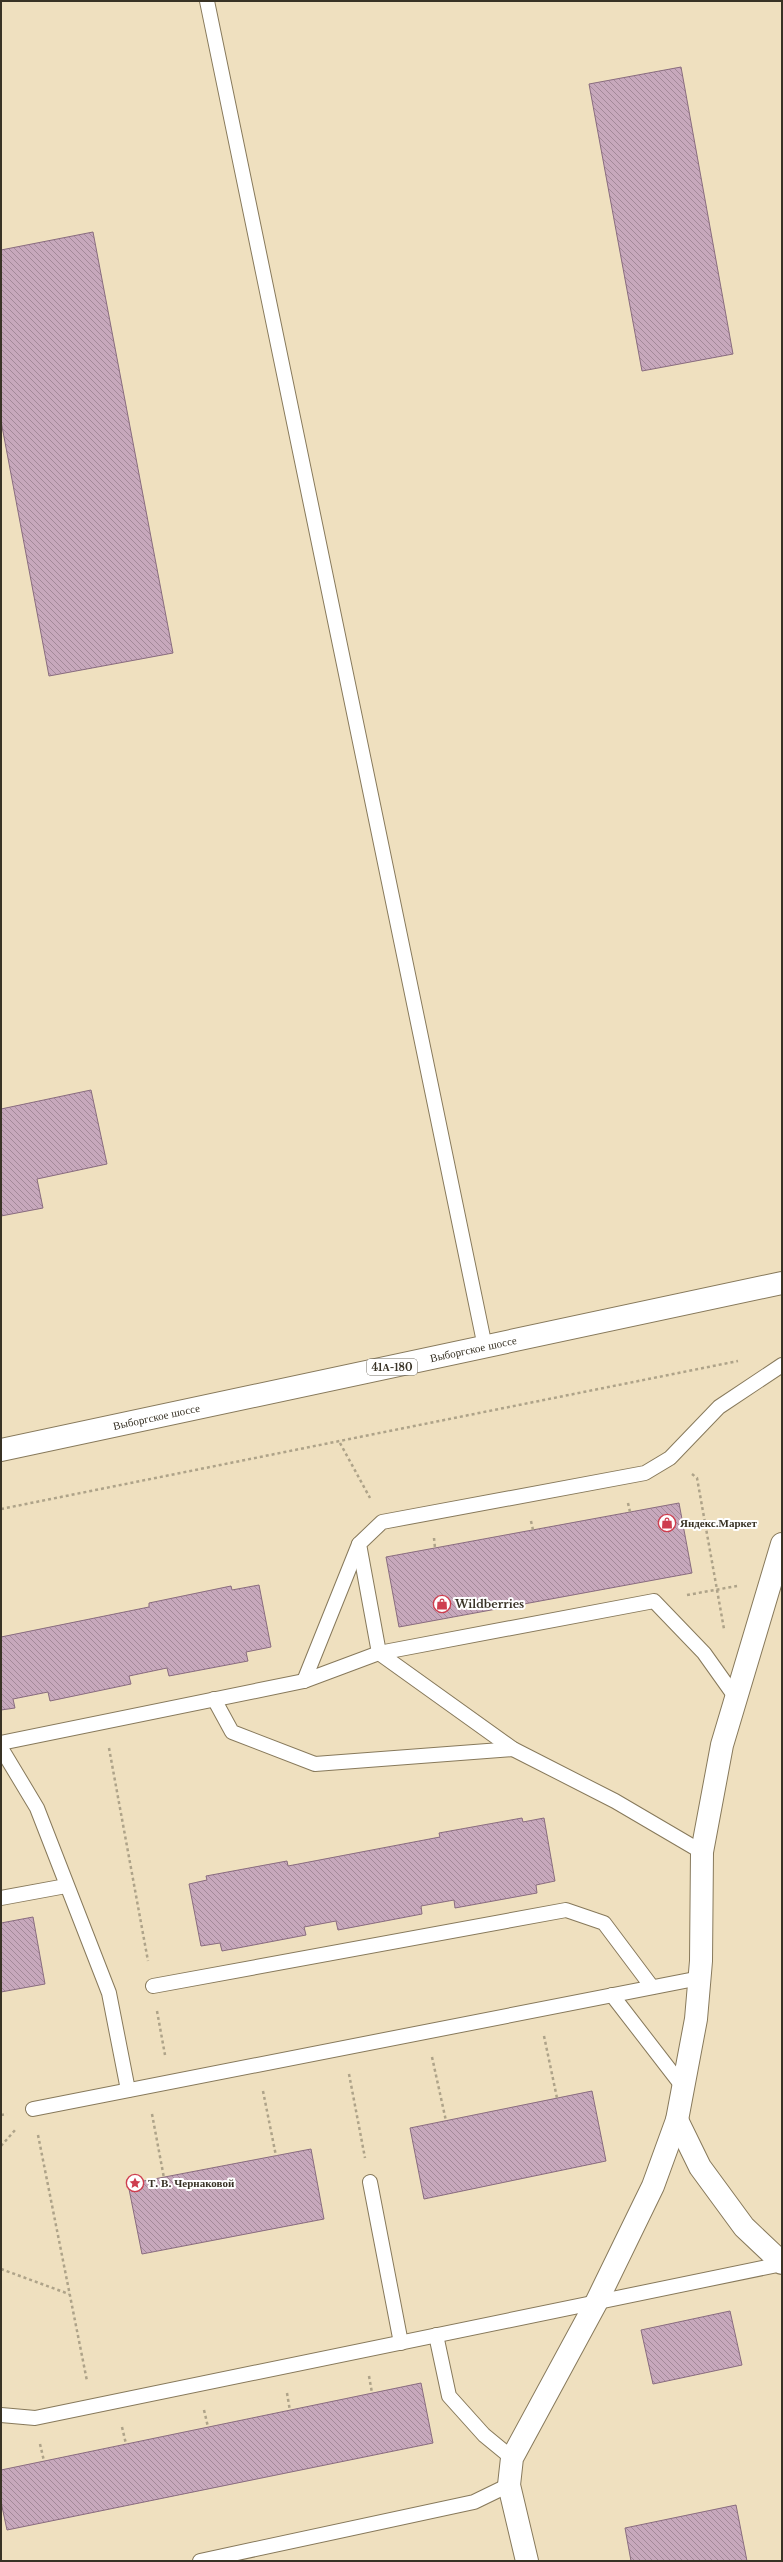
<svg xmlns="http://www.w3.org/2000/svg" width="783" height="2562" font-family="'Libre Baskerville',serif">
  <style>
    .building { fill: url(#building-back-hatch); stroke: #896c7f }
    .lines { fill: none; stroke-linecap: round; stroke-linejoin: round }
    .lane-casing { stroke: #87795b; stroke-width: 16 }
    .street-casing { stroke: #87795b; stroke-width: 24 }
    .primary-casing { stroke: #87795b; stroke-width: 24 }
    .path { stroke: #aea389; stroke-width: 2.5; stroke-dasharray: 3 3; stroke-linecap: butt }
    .lane { stroke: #fff; stroke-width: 14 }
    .street { stroke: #fff; stroke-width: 22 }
    .primary { stroke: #fff; stroke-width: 22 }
    .labels { text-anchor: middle; stroke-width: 4; stroke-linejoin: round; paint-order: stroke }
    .shield { fill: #fff; stroke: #747066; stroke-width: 1 }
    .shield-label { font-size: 10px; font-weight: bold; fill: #383225 }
    .street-label { font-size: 11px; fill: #383225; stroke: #fff }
    .poi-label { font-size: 11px; font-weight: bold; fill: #383225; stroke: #fff; text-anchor: start }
  </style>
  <defs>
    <pattern id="building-back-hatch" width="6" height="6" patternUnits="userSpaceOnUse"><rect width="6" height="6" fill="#c7a8bc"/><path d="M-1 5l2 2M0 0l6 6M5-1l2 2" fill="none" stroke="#a38999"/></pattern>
  </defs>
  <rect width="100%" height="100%" fill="#efe0bf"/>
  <!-- building -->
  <g class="building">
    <path d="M681,67L733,354L642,371L589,84Z"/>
    <path d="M93,232L173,653L49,676L1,421V250Z"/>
    <path d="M91,1090L107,1164L37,1179L43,1208L1,1216V1109Z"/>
    <path d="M679,1503L692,1573L399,1627L386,1557Z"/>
    <path d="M259,1585L271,1647L246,1652L248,1661L169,1676L167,1668L129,1676L131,1684L50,1701L48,1692L13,1699L15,1708L1,1710V1637L149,1607V1603L231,1586L232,1590Z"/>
    <path d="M522,1818L523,1822L544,1818L555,1881L536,1885L537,1893L455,1908L454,1900L421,1906L422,1914L338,1930L336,1921L304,1927L306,1935L222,1951L220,1943L201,1946L189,1884L207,1880L206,1876L287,1861L288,1866L440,1837L439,1833Z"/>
    <path d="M33,1917L45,1984L1,1992V1923Z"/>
    <path d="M592,2091L606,2161L424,2199L410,2128Z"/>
    <path d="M311,2149L324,2219L142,2254L128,2184Z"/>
    <path d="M730,2311L742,2365L653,2384L641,2330Z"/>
    <path d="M421,2383L433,2443L7,2530L1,2502V2470Z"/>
    <path d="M736,2505L747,2561H631L625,2528Z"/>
  </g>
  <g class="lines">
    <defs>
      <g id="lane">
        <path d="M207,1L485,1347"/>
        <path d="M304,1681L359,1544"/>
        <path d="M214,1699L232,1732L315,1764L513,1749"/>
        <path d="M1,1743L304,1681L379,1653L654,1601L704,1653L736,1698"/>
        <path d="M1,1748L37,1808L109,1993L128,2090"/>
        <path d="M702,1852L615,1801L513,1749L379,1653L359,1544L382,1522L645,1473L670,1458L719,1407L782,1365"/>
        <path d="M1,1898L66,1886"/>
        <path d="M153,1986L566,1910L604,1923L652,1987"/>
        <path d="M612,1995L683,2087"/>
        <path d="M33,2109L700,1978"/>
        <path d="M370,2182L401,2343"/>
        <path d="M436,2335L449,2396L484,2435L512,2458"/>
        <path d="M1,2415L35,2418L782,2264"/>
        <path d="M200,2561L474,2502L509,2485"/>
      </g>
      <g id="street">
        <path d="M677,2120L700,2167L744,2227L782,2263"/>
        <path d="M527,2561L509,2485L512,2458L596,2303L653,2186L677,2120L696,2019L701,1961L702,1852L722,1745L782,1544"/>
      </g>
      <g id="primary">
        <path id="s1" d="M1,1450L782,1283"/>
      </g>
    </defs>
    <!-- lane casing -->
    <use href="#lane" class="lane-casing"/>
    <!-- street casing -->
    <use href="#street" class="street-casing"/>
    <!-- primary casing -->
    <use href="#primary" class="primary-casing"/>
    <!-- path -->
    <g class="path">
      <path d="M340,1443L370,1498"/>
      <path d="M692,1474L697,1478L724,1629"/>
      <path d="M628,1503L630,1512"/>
      <path d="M1,1509L738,1361"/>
      <path d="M531,1521L533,1530"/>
      <path d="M434,1538L435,1548"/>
      <path d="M687,1595L737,1586"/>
      <path d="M109,1748L148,1961"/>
      <path d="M157,2011L165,2055"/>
      <path d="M544,2036L557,2098"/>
      <path d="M432,2057L446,2121"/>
      <path d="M349,2074L365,2158"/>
      <path d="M263,2091L276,2156"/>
      <path d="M152,2114L164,2178"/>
      <path d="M1,2115L7,2114"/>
      <path d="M38,2135L87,2381"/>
      <path d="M1,2146L16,2129"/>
      <path d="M1,2269L69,2294"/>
      <path d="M369,2376L372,2393"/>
      <path d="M287,2393L290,2411"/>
      <path d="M204,2410L208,2427"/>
      <path d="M122,2427L126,2444"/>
      <path d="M40,2444L44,2461"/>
    </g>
    <!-- lane -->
    <use href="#lane" class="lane"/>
    <!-- street -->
    <use href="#street" class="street"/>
    <!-- primary -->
    <use href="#primary" class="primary"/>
  </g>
  <!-- icons -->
  <defs>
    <symbol id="shop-ring" viewBox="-11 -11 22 22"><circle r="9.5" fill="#fff" stroke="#ce3e4f" stroke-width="1.5"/><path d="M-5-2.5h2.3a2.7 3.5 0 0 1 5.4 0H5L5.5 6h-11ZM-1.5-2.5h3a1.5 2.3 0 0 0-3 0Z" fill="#ce3e4f"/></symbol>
    <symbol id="sight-ring" viewBox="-11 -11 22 22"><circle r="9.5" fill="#fff" stroke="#ce3e4f" stroke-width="1.5"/><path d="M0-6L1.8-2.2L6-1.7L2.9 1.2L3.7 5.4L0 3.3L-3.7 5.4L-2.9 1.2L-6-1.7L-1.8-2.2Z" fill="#ce3e4f"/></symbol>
  </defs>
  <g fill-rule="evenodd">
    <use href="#shop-ring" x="657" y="1513" width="20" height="20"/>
    <use href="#shop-ring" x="432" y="1594" width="20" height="20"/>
    <use href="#sight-ring" x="125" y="2173" width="20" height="20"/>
  </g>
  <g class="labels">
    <!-- shield labels -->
    <rect class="shield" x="367" y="1359" width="50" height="16" rx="3"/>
    <g class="shield-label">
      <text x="392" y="1371">41А-180</text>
    </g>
    <!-- street labels -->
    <g class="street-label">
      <text dy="4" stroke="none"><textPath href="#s1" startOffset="483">Выборгское шоссе</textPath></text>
      <text dy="4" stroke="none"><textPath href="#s1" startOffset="159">Выборгское шоссе</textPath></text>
    </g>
    <!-- poi labels -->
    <g class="poi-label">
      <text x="680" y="1527">Яндекс.Маркет</text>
      <text x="455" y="1608">Wildberries</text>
      <text x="148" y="2187">Т. В. Чернаковой</text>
    </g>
  </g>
  <!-- border -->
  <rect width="783" height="2562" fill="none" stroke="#383225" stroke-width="4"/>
</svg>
